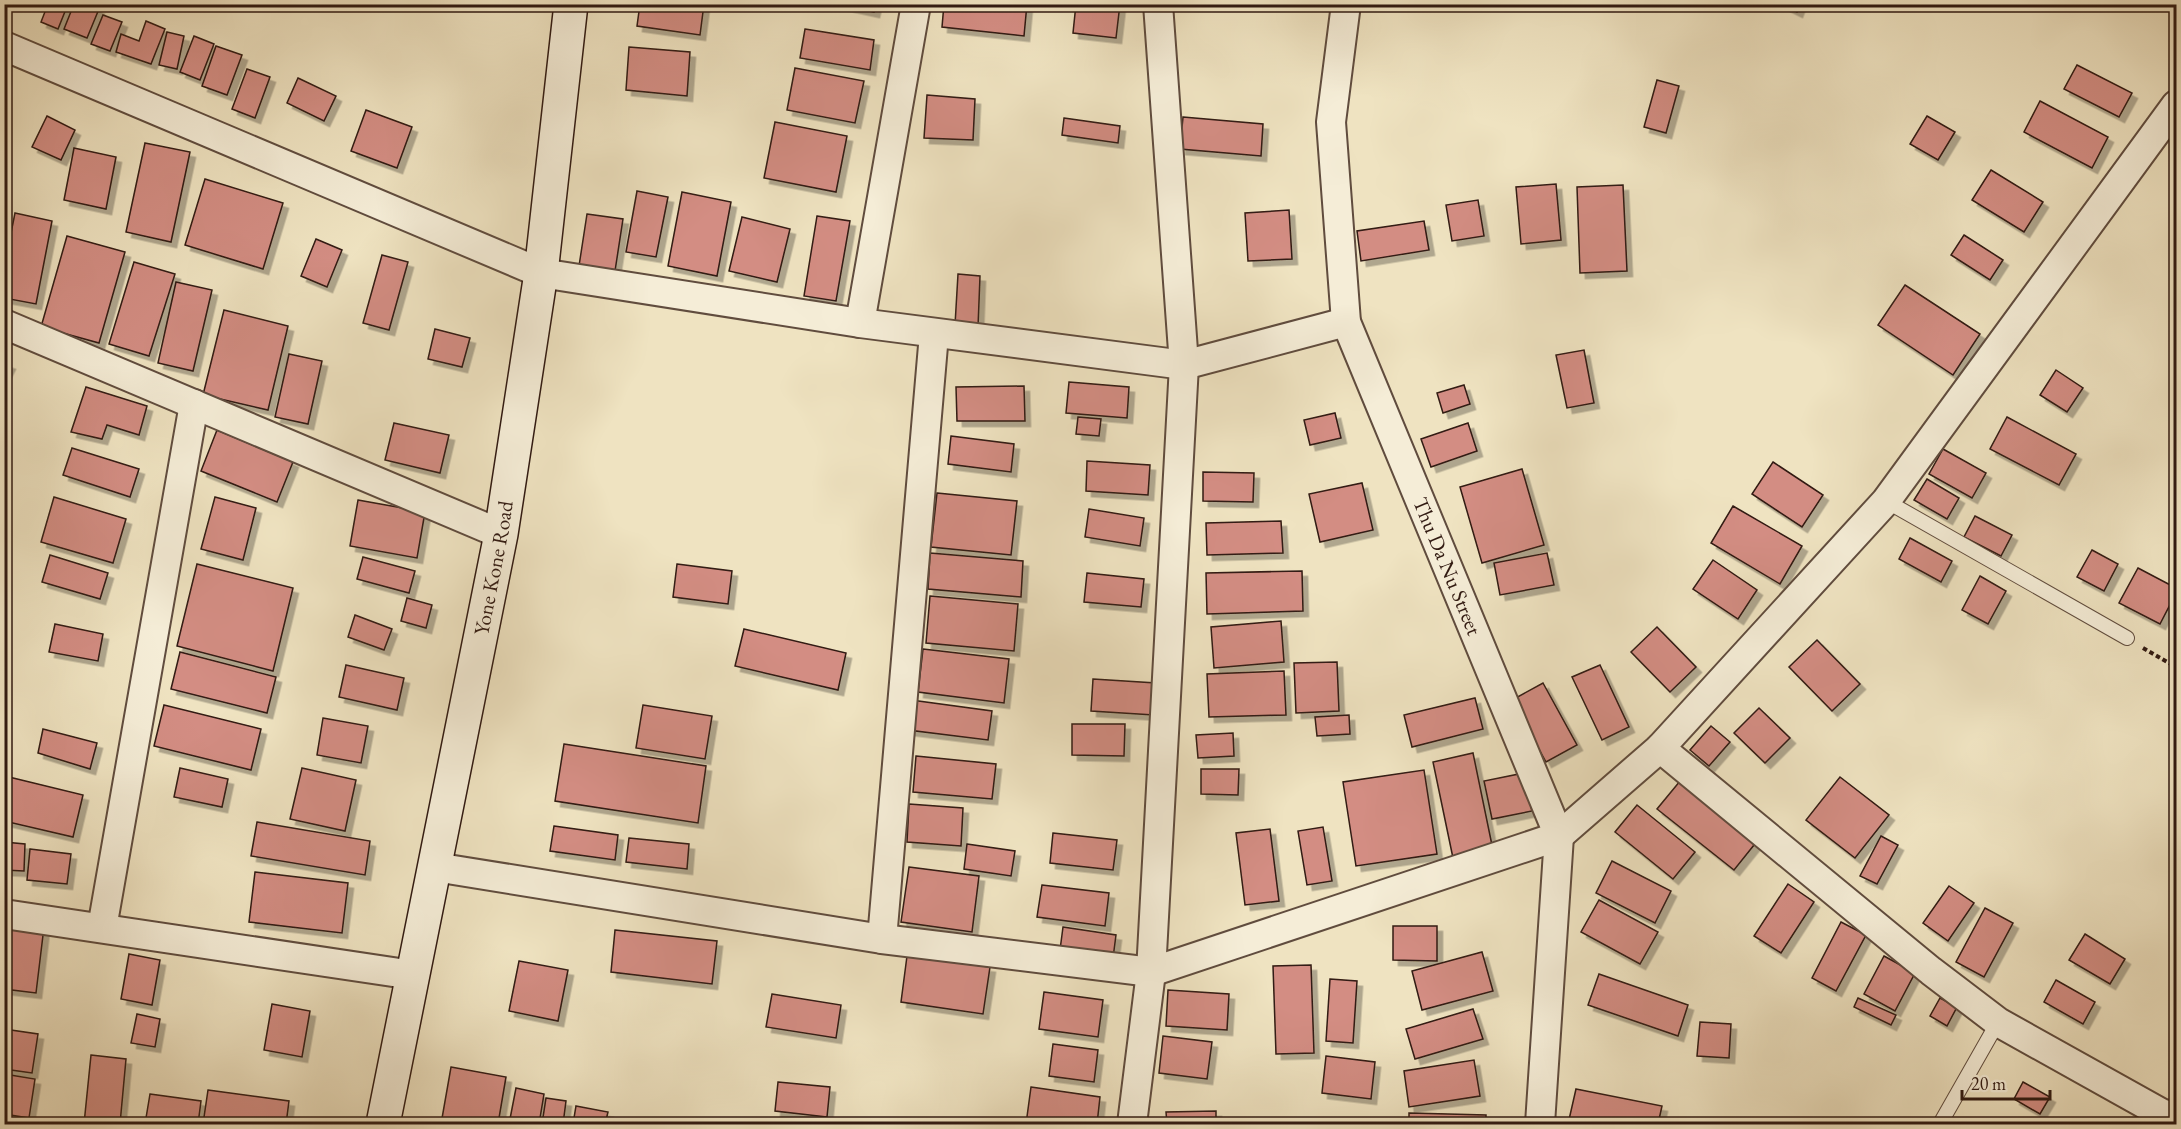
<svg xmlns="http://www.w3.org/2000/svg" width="2181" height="1129" font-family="'EB Garamond',serif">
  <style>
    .building { fill: #d38d83; stroke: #311a12; stroke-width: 1.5; filter: url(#shadow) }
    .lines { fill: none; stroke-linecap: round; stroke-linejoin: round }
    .lane-casing { stroke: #604c3e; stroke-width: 16 }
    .street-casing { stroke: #604c3e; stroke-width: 32 }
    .secondary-casing { stroke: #311a12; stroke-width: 36 }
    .path { stroke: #311a12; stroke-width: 4; stroke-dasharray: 4.5 3; stroke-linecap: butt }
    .lane { stroke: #f5edd7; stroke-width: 14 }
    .street { stroke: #f5edd7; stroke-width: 28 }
    .secondary { stroke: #f5edd7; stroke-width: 33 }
    .labels { text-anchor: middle; stroke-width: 5; stroke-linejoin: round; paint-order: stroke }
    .street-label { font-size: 21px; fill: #311a12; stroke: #f5edd7 }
  </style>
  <defs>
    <filter id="shadow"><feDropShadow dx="5.5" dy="5.5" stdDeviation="0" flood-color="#0004"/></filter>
  </defs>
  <rect width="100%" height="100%" fill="#efe3c1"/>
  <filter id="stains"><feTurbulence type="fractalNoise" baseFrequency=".00333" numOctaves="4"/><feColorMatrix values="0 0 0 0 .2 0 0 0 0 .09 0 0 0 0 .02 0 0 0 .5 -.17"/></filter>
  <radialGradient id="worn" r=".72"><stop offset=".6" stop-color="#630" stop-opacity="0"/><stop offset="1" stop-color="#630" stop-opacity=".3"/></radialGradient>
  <!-- building -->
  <g class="building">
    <path d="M48,4H68L58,29L41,22Z"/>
    <path d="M74,4H88L99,9L87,38L64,29Z"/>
    <path d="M640,4H704L700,35L637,26Z"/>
    <path d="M837,4H876L874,12Z"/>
    <path d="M944,4H1027L1024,36L942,27Z"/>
    <path d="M1076,4H1120L1116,38L1073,33Z"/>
    <path d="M1781,4H1800L1797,12Z"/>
    <path d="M103,15L122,22L110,51L91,44Z"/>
    <path d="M146,21L165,29L151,64L116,52L121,34L139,41Z"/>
    <path d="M805,29L874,40L870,70L800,58Z"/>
    <path d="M167,32L184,36L177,69L159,65Z"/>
    <path d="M194,36L214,44L200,80L180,72Z"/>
    <path d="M216,46L242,55L227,95L202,86Z"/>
    <path d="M629,47L690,52L687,96L626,90Z"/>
    <path d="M2077,65L2132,93L2119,117L2064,89Z"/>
    <path d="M795,68L864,81L855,123L787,110Z"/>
    <path d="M247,69L270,77L255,118L232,109Z"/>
    <path d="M298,78L336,96L324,121L287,103Z"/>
    <path d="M1657,80L1679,86L1666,133L1644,127Z"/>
    <path d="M927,95L975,99L973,140L924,138Z"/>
    <path d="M2040,101L2108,137L2092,168L2024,132Z"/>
    <path d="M366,110L412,127L397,168L351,151Z"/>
    <path d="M47,116L75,130L61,160L32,147Z"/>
    <path d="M1927,116L1955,132L1938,160L1910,144Z"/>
    <path d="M1183,117L1263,124L1261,156L1180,149Z"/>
    <path d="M1064,118L1120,126L1118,143L1062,135Z"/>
    <path d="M775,122L847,136L836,192L764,178Z"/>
    <path d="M145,143L190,152L171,242L126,232Z"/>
    <path d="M74,148L116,157L106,209L64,200Z"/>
    <path d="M1991,170L2043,202L2024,232L1972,200Z"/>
    <path d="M205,179L283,203L263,269L185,245Z"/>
    <path d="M1556,184L1561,240L1521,244L1516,187Z"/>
    <path d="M1623,185L1627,271L1580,273L1577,187Z"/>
    <path d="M637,191L668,197L656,257L626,252Z"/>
    <path d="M682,192L731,202L717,276L668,266Z"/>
    <path d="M1478,200L1484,236L1452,241L1446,205Z"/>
    <path d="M1289,210L1292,259L1248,261L1245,213Z"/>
    <path d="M15,213L52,221L36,304L4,298V268Z"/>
    <path d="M587,214L623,219L615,271L579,266Z"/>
    <path d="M817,216L850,221L836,301L804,296Z"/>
    <path d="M742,217L790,229L777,282L729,271Z"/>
    <path d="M1424,221L1429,250L1361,261L1357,231Z"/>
    <path d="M1964,235L2003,260L1990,280L1951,255Z"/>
    <path d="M67,236L125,252L99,343L41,327Z"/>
    <path d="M316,239L342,250L327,287L301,276Z"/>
    <path d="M382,255L408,262L389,330L363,323Z"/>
    <path d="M134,262L175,274L149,356L109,344Z"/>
    <path d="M958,274L980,276L978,327L955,325Z"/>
    <path d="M176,282L212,290L193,371L158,363Z"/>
    <path d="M1905,285L1980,334L1953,375L1878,325Z"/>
    <path d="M224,310L288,326L268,410L203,395Z"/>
    <path d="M435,329L470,338L462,367L428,359Z"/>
    <path d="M1584,350L1594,403L1567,408L1556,355Z"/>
    <path d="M289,354L322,361L308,424L275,417Z"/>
    <path d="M4,362L10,364L4,376Z"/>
    <path d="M2056,370L2083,388L2067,412L2040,395Z"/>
    <path d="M1069,382L1129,387L1127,418L1066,413Z"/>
    <path d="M1464,385L1470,404L1443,413L1437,393Z"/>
    <path d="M1024,386L1025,421H957L956,387Z"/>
    <path d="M86,387L147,406L139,435L107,425L102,439L71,432Z"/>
    <path d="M1335,413L1341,438L1310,445L1304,420Z"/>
    <path d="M1078,417L1101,419L1099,436L1076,434Z"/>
    <path d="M2007,417L2076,454L2059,485L1990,449Z"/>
    <path d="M394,423L449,435L440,473L385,460Z"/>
    <path d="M1468,423L1477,451L1431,467L1421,439Z"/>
    <path d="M217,430L293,462L277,502L201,471Z"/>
    <path d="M951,436L1014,444L1011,472L948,464Z"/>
    <path d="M72,448L139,469L130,497L63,475Z"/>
    <path d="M1943,449L1986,473L1972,498L1929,474Z"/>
    <path d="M1087,461L1150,465L1148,495L1086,491Z"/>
    <path d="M1773,462L1823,495L1802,527L1752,494Z"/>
    <path d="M1522,469L1544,545L1482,563L1460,487Z"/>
    <path d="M1203,472L1254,473L1253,502L1203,501Z"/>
    <path d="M1927,479L1959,498L1947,519L1914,500Z"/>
    <path d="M1362,483L1373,530L1320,542L1309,494Z"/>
    <path d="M937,493L1017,501L1011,555L931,547Z"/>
    <path d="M54,497L126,519L113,563L41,542Z"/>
    <path d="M215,497L256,508L243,560L201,549Z"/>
    <path d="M358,500L425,512L417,558L350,546Z"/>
    <path d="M1733,506L1802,546L1780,584L1711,543Z"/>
    <path d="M1089,509L1144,518L1140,546L1085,537Z"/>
    <path d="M1975,516L2012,535L2001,556L1964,537Z"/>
    <path d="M1281,521L1283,553L1207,555L1206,523Z"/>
    <path d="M1910,538L1952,561L1941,582L1899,559Z"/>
    <path d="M2092,550L2118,564L2104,591L2077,577Z"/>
    <path d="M930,553L1023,561L1021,597L928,589Z"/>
    <path d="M1547,553L1554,585L1500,595L1494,563Z"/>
    <path d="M50,555L108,573L100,599L42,582Z"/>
    <path d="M363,557L415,571L409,593L357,579Z"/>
    <path d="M1713,560L1757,590L1738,619L1693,589Z"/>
    <path d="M197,564L293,588L273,671L177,646Z"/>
    <path d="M677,564L732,571L728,604L673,597Z"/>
    <path d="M2138,568L2176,588V593L2160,624L2119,603Z"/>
    <path d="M1302,571L1303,611L1207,614L1206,573Z"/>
    <path d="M1087,573L1144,579L1141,607L1084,602Z"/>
    <path d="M1980,576L2006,591L1988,624L1962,610Z"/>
    <path d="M930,596L1018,604L1014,651L926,643Z"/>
    <path d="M407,598L432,605L426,628L401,621Z"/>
    <path d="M355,615L392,629L384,650L348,637Z"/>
    <path d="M1281,621L1284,662L1214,668L1211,627Z"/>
    <path d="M55,624L103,634L98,661L49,652Z"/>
    <path d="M1657,627L1696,667L1670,692L1631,652Z"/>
    <path d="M744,629L846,653L838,690L735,666Z"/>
    <path d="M1817,640L1860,684L1832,711L1789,667Z"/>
    <path d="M923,649L1009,659L1004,703L918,692Z"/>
    <path d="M180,652L276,677L267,713L171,689Z"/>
    <path d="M1337,662L1339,711L1296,713L1294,663Z"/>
    <path d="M346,665L404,678L397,710L339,697Z"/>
    <path d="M1600,665L1629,727L1602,740L1572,677Z"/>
    <path d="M1284,671L1286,715L1209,717L1207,674Z"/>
    <path d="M1093,679L1156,683L1154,715L1091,711Z"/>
    <path d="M1543,683L1577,745L1546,762L1512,700Z"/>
    <path d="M1475,698L1483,729L1412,747L1404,715Z"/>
    <path d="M911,700L992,711L988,740L908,730Z"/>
    <path d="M164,705L261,729L251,770L154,746Z"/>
    <path d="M643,705L712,716L705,759L636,748Z"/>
    <path d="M1759,708L1790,738L1765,763L1734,733Z"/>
    <path d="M1349,715L1350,734L1317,736L1315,717Z"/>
    <path d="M323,718L368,726L361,763L317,755Z"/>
    <path d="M1072,724H1125L1124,756L1072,755Z"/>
    <path d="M1711,726L1730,742L1709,766L1690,750Z"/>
    <path d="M43,729L97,743L90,769L38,753Z"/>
    <path d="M1233,733L1234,756L1198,758L1196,735Z"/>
    <path d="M564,744L706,766L698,823L555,801Z"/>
    <path d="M1473,753L1493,850L1453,858L1433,762Z"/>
    <path d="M916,756L996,764L992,799L913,792Z"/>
    <path d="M180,768L228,779L222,807L174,797Z"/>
    <path d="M302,768L356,780L345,831L290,819Z"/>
    <path d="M1201,769H1239L1238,795L1201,794Z"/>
    <path d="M1424,770L1437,854L1356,866L1343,782Z"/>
    <path d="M1524,773L1532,811L1492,819L1484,781Z"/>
    <path d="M1685,775L1762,835L1734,870L1657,809Z"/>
    <path d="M9,777L83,795L73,837L4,821V798Z"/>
    <path d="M1840,777L1889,815L1855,858L1806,820Z"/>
    <path d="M909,804L963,808L961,846L907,842Z"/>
    <path d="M1637,805L1695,852L1673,879L1615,832Z"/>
    <path d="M257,822L370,841L365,875L251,856Z"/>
    <path d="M554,826L618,835L615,860L550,851Z"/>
    <path d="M1323,827L1332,881L1307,885L1298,831Z"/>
    <path d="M1270,829L1279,901L1245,905L1236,833Z"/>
    <path d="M1053,833L1117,840L1113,870L1050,863Z"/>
    <path d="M1881,836L1898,845L1877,884L1860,876Z"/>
    <path d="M629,838L689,844L687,869L626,862Z"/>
    <path d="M4,842L25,844L24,871L4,870Z"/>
    <path d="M967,844L1015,851L1011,876L964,869Z"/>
    <path d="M30,849L71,854L67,884L27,880Z"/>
    <path d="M1612,861L1671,891L1655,923L1596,893Z"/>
    <path d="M909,867L979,876L972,932L901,922Z"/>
    <path d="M255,872L348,883L342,933L249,922Z"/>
    <path d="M1788,884L1814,902L1781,953L1754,936Z"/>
    <path d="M1042,885L1109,893L1105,926L1037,917Z"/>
    <path d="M1949,886L1974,903L1948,941L1923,923Z"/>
    <path d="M1599,900L1658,932L1640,964L1581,932Z"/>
    <path d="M1985,908L2013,923L1984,977L1956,962Z"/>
    <path d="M1841,922L1866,935L1836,991L1812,978Z"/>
    <path d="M11,923L44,927L36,993L4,989Z"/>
    <path d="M1393,926H1437V961L1393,960Z"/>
    <path d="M1063,927L1116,935L1113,958L1060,950Z"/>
    <path d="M615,930L717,941L712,984L611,972Z"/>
    <path d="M2085,934L2125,959L2110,984L2069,960Z"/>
    <path d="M1482,952L1493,991L1422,1010L1412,971Z"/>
    <path d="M129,954L160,960L152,1005L121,999Z"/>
    <path d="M907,956L990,967L983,1014L901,1002Z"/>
    <path d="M1884,956L1915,973L1895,1011L1864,994Z"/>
    <path d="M519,961L568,970L558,1021L509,1011Z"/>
    <path d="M1311,965L1314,1053L1276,1054L1273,966Z"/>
    <path d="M1599,974L1688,1005L1678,1036L1588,1005Z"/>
    <path d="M1330,979L1357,981L1353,1043L1326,1041Z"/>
    <path d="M2056,980L2095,1002L2083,1024L2044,1002Z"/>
    <path d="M1168,990L1229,994L1227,1030L1166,1026Z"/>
    <path d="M1044,992L1103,1000L1098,1037L1039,1029Z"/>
    <path d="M772,994L841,1005L836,1038L766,1027Z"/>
    <path d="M1858,998L1896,1015L1891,1025L1854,1007Z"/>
    <path d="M1940,998L1957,1007L1947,1026L1930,1016Z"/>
    <path d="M272,1004L310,1011L302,1057L264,1050Z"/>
    <path d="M1473,1009L1483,1039L1415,1059L1406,1029Z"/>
    <path d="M137,1014L160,1019L155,1047L131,1043Z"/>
    <path d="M1700,1022L1731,1024L1729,1058L1697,1056Z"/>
    <path d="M4,1029L38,1034L32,1073L4,1069Z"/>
    <path d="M1163,1036L1212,1042L1207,1079L1159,1073Z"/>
    <path d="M1053,1044L1098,1050L1094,1082L1049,1076Z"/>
    <path d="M91,1055L126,1059L120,1124H84Z"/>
    <path d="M1326,1056L1375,1062L1371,1099L1322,1093Z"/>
    <path d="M1474,1060L1480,1096L1409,1107L1404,1071Z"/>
    <path d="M451,1067L506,1077L498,1124H441Z"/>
    <path d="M4,1074L35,1079L29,1118L4,1114Z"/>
    <path d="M778,1082L830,1087L827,1117L775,1111Z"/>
    <path d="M2023,1082L2050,1097L2040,1114L2014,1099Z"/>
    <path d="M1031,1087L1100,1097L1097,1124H1026Z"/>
    <path d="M516,1088L544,1094L539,1124H509Z"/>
    <path d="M1576,1089L1662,1106L1658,1124H1568Z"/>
    <path d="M208,1090L289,1101L286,1124H203Z"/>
    <path d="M150,1094L201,1101L198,1124H145Z"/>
    <path d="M546,1098L566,1101L563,1124H542Z"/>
    <path d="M576,1106L608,1112L605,1124H573Z"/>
    <path d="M1216,1111V1124H1167L1166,1112Z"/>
    <path d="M1409,1113L1486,1115V1124H1409Z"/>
  </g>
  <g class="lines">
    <defs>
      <g id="lane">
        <path d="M1886,501L2127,638"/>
        <path d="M1940,1124L1998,1022"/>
      </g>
      <g id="street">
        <path id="s1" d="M1346,4L1331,122L1346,322L1559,836L1540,1124"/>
        <path d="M4,46L541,273L860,323L1184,365L1346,322"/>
        <path d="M860,323L916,4"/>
        <path d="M4,324L501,534"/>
        <path d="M1660,748L1931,971L1998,1022L2161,1113L2176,1118"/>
        <path d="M435,867L882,939L1151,972L1559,836L1660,748L1886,501L2176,105"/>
        <path d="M4,914L413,975"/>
        <path d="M102,928L194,404"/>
        <path d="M882,939L934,334"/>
        <path d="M1132,1124L1151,972L1184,365L1158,4"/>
      </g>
      <g id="secondary">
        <path id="s2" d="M383,1124L501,534L541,273L571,4"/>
      </g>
    </defs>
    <!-- lane casing -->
    <use href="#lane" class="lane-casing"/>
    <!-- street casing -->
    <use href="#street" class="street-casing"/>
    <!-- secondary casing -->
    <use href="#secondary" class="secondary-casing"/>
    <!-- path -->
    <path class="path" d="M2143,648L2176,667"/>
    <!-- lane -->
    <use href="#lane" class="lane"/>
    <!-- street -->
    <use href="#street" class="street"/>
    <!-- secondary -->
    <use href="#secondary" class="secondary"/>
  </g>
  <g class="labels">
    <!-- street labels -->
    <g class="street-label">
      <text dy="7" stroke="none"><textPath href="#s1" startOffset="584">Thu Da Nu Street</textPath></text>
      <text dy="7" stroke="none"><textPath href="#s2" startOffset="567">Yone Kone Road</textPath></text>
    </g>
  </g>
  <!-- margin -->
  <rect width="2181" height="1129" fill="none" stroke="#efe3c1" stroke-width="24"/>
  <rect x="6" y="6" width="2169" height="1117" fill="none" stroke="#311a12" stroke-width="3"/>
  <rect x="12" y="12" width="2157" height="1105" fill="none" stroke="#311a12" stroke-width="1.5"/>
  <!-- scale -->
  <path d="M1962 1090v9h88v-9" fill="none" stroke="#311a12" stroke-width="3"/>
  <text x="1971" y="1090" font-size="18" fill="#311a12" stroke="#f5edd7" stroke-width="4.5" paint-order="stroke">20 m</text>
  <rect width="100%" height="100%" filter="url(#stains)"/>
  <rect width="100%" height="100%" fill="url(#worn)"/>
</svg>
